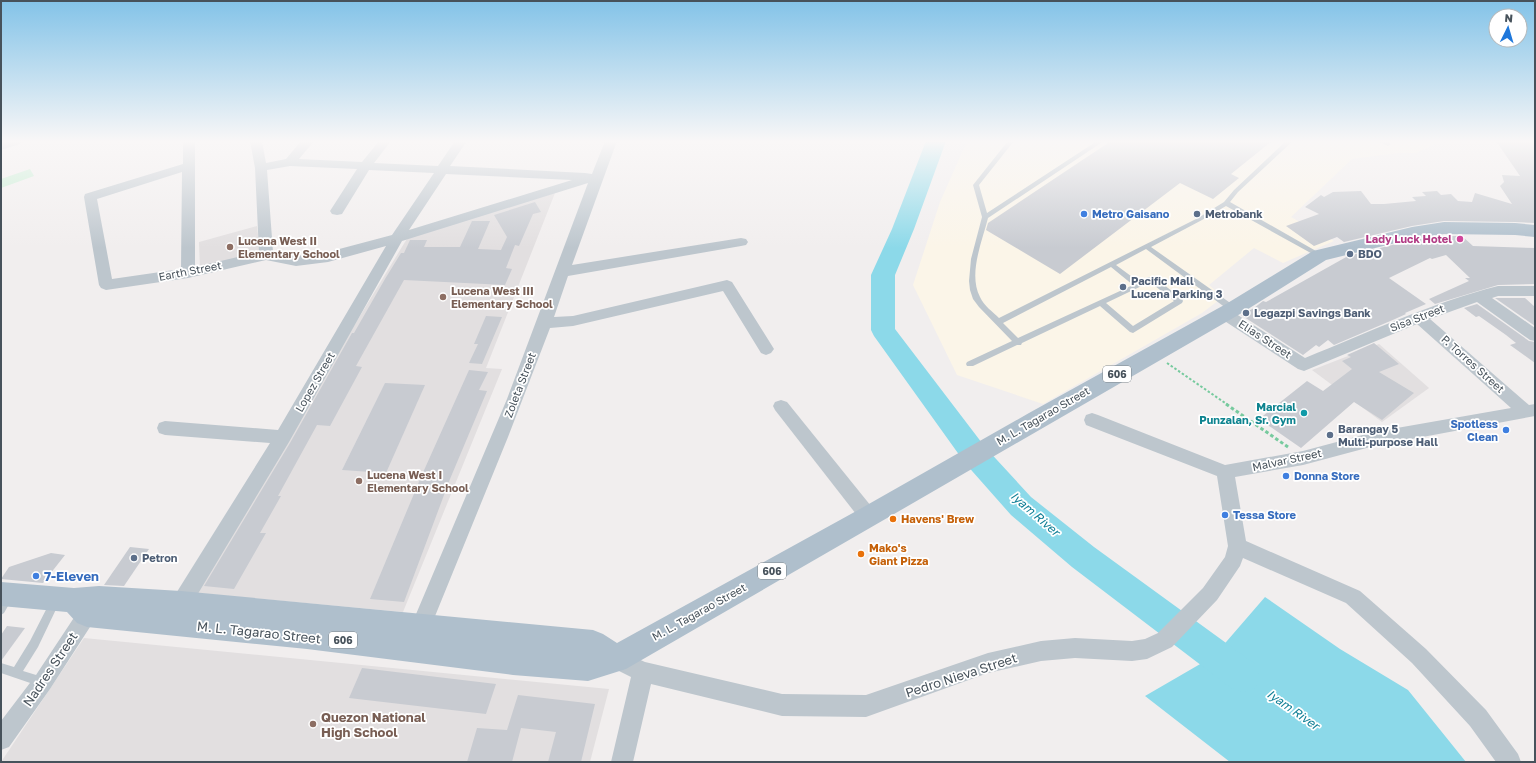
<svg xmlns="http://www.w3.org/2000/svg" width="1536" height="763" font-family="'Golos Text',sans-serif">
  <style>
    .commercial { fill: #fbf5e8 }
    .education { fill: #e2dfe0 }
    .green { fill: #beedce }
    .water { fill: #8cd9e9 }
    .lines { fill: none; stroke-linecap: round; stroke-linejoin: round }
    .river { fill: #8cd9e9; fill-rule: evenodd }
    .building { fill: #c8cbd1 }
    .path-far1 { stroke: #77ca9e; stroke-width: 2; stroke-dasharray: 2.5 2; stroke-linecap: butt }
    .path { stroke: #77ca9e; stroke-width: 3; stroke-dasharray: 3.5 2.5; stroke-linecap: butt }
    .lane { fill: #bdc6cd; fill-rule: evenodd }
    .street { fill: #bdc6cd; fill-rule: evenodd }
    .primary { fill: #afbfcc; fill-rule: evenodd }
    .shop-dot { fill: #3f7fe0; stroke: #fff; stroke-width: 1.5 }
    .service-dot { fill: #5c6f8a; stroke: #fff; stroke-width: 1.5 }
    .hotel-dot { fill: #d1479c; stroke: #fff; stroke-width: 1.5 }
    .education-dot { fill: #8d6e63; stroke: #fff; stroke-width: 1.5 }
    .culture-dot { fill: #0f9aa8; stroke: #fff; stroke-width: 1.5 }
    .food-dot { fill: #e8710a; stroke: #fff; stroke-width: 1.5 }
    .labels { text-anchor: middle; stroke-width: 3.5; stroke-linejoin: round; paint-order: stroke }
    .shield { fill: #fff; stroke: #7e868c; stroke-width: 1 }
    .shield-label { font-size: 10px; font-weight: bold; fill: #47525b }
    .shop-label { font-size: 11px; font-weight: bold; fill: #366cbe; stroke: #fff; text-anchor: start }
    .service-label { font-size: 11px; font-weight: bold; fill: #4e5e75; stroke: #fff; text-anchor: start }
    .hotel-label { font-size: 11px; font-weight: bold; fill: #b23c85; stroke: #fff; text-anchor: end }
    .education-label { font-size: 11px; font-weight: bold; fill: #785e54; stroke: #fff; text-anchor: start }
    .street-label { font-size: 11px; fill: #47525b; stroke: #fff }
    .culture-label { font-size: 11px; font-weight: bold; fill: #0d838f; stroke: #fff; text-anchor: end }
    .food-label { font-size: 11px; font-weight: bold; fill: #c56008; stroke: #fff; text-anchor: start }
    .water-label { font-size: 12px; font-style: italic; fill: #107f96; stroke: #fff }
    .near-shop-label { font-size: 13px; font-weight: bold; fill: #366cbe; stroke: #fff; text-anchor: start }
    .near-street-label { font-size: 13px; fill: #47525b; stroke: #fff }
    .near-education-label { font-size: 13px; font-weight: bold; fill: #785e54; stroke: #fff; text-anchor: start }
  </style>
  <rect width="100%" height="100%" fill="#f1eeee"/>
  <!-- commercial -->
  <path class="commercial" d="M967,141H1437L1439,142L1416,153H1398L1352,159L1291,217L1334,241L1283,263L1254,248L1209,285L1223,297L1202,313L1043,404L957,375L913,285L940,202Z"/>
  <!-- education -->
  <g class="education">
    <path d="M555,193L486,368L502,369L403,612L196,593L335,357L408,237Z"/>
    <path d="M257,226L260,252L200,268L199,242Z"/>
    <path d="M1379,344L1429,388L1382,422L1312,370Z"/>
    <path d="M84,638L609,689L590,762H1Z"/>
  </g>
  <!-- green -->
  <path class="green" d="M30,169L34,176L1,188V179Z"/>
  <!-- water -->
  <path class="water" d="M1265,597L1340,649L1408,690L1466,762H1230L1145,696L1214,656Z"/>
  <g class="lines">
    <!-- river -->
    <path class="river" d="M926,141H946L914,229L895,275V329L985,447L1031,497L1094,547L1255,664L1260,676L1255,688L1243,693L1231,688L1072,567L1011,515L965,463L874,336L871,330V275L892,229Z"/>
  </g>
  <!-- building -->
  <g class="building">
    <path d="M1111,141H1272L1231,174L1239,178L1213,199L1180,183L1060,274L986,230L988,223Z"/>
    <path d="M1496,141H1535V223L1515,222L1444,221L1412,226L1344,242L1337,237L1314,246L1286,226L1319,214L1305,207L1321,195L1324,197L1333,192L1361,191L1371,204H1384L1416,201L1412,197L1426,196L1422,192L1437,191L1441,195L1451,194L1458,201L1472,202L1475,193L1512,204L1500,186L1504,182L1502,175L1520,176Z"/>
    <path d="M535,202L541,212L533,214L519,246L515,245L506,268L512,269L505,285L404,280L356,366L362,367L330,426L317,425L278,496H281L260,533H266L234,589L204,586L290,443L352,333H354L385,279L401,253H404L410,240H427L424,247H460L472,221H490L478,249L501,250L507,237L494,215Z"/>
    <path d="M1444,236H1462L1473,246L1535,248V284L1498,285L1435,304L1429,299L1469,281L1465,278H1470L1446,255L1432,259L1430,258L1389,278L1426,304L1405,313L1406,314L1395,319L1334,345L1328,340L1319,347L1316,345L1303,355L1241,315L1254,308L1263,301L1266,302L1348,256L1412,240Z"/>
    <path d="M1495,298H1525L1535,307V326Z"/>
    <path d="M1477,304L1529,341L1535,342V363L1510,345L1516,343L1506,335L1479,316L1476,317L1464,308Z"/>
    <path d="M486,316L502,317L482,364L469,363L478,344H474Z"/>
    <path d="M1374,343L1399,364L1379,372L1414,393L1382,420L1354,402L1301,448L1259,419L1307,381L1323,391L1352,369L1342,361L1351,357L1347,355Z"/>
    <path d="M469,370L488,372L479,390L487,391L450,479L404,602L370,599L421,477Z"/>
    <path d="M385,383L425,385L386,473L342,470Z"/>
    <path d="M130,547L149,549L124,586L104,585Z"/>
    <path d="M51,553L65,555L43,583L1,579L9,567Z"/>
    <path d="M7,626L25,628L1,661V635Z"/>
    <path d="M362,668L496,684L486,714L349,698Z"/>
    <path d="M518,695L595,704L581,762H548L556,732L521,728L512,762H467L477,728L507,730Z"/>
  </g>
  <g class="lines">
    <!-- path-far1 -->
    <path class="path-far1" d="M1167,363L1228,405"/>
    <!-- path -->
    <path class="path" d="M1226,404L1288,447"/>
    <!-- lane -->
    <g class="lane">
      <path d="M1008,141H1014L979,185L987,213L1097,141H1104L988,218C982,242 968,274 980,297C984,306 993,312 999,318L1198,218L1224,202L1234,190L1286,141H1293L1238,192L1230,202L1323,255L1322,257H1318L1226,206L1202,220L1151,247L1236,307L1237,309L1236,311H1230L1146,249L1116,265L1139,282L1148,277H1154L1182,299L1183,301L1182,303L1133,333L1130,332L1100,306L1022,343L1021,345H1017L973,366H967L966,364L967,362L1012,341L979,307L973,299L970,290L969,281L971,259L982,217L973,185ZM1111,267L1133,285L1018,338L1003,323ZM1150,282L1174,301L1133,326L1106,303Z"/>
      <path d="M1378,141H1386L1391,144L1388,146Z"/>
      <path d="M8,592L11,594L13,597L4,613L1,615V600L5,594Z"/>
      <path d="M55,596L58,598L60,601L38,647L23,671L46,678L47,682L46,686L42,687L1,673V663L14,667L30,641L52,598Z"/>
    </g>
    <!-- street -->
    <g class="street">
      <path d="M4,141H22L20,144L1,150V142Z"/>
      <path d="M183,141H195V267L259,252L255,168L250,141H262L266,163L286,159L301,141H314L299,159L362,162L379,141H391L374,163L438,166L455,141H467L450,166L585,173L592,174L605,141H617L572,265L741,238L746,239L748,242L746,245L741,246L568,276L554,317L573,316L727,280L732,282L774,349L771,353L766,355L761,353L723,291L573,326L550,328L508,437L431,626L428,633L421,635L414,633L411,626L507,399L588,183L402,241L289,442L184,617L177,619L170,617L167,610L170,603L270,443L165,435L159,433L157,428L159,423L165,421L278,430L386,246L328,262L296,266L266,260L188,278L106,290L101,288L99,285L84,197L85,194L183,164ZM290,166L357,169L330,211L332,214L337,215L342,214L369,170L434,173L392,235L328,252L296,256L273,252L267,170ZM182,172L181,269L112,279L97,199ZM446,174L572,180L409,230Z"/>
      <path d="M1498,286H1535V296H1498L1492,298L1535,328V341L1530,340L1477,302L1430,319L1529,405L1535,404V416L1374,446L1303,465L1235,477L1246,541L1360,591L1426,649L1486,710L1518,754L1521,762H1496L1470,726L1412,663L1346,603L1243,558L1240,566L1217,600L1172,647L1147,659L1132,661L1075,658L1041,661L988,673L866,717L782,716L651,684L633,762H611L631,677L609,666L606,659L609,652L616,649L645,662L782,694L866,695L988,653L1041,641L1075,638L1132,641L1145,639L1158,633L1203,588L1225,557L1228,546L1217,476L1086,425L1084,420L1086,415L1092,413L1098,415L1225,465L1303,451L1374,432L1511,408L1417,324L1304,371L1298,369L1220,318L1218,314L1220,310L1225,309L1230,310L1305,358C1369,332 1431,303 1498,286Z"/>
      <path d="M781,400L787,402L875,511L878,517L875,523L869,525L863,523L775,410L773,406L775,402Z"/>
      <path d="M92,598L99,601L102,607L99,613L50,689L9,747L1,750V721L36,675L85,601Z"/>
    </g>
    <!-- primary -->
    <path class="primary" d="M1444,222L1515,223L1535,225V237L1515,235L1444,234L1412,239L1326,260L1240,314L626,669L588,681L513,675L307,649L87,627L77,623L67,612L1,606V582L74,588L99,586L181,591L593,630L603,634L617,643L860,509L1029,413L1226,304L1313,251L1412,227Z"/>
  </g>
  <!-- sky -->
  <linearGradient id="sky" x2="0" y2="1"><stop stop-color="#83c3e8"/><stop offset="0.57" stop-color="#f9f7f7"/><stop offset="1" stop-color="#f9f7f7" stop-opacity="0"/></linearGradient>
  <rect width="1536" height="248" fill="url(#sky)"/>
  <!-- markers -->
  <g class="shop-dot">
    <circle cx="1084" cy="214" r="4"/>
    <circle cx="1506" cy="430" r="4"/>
    <circle cx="1286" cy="476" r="4"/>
    <circle cx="1225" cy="515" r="4"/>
    <circle cx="36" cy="576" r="4"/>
  </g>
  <g class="service-dot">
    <circle cx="1197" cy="214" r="4"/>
    <circle cx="1350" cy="254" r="4"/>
    <circle cx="1123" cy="287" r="4"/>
    <circle cx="1246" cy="313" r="4"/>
    <circle cx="1330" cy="435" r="4"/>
    <circle cx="134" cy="558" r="4"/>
  </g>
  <circle class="hotel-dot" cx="1460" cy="239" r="4"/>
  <g class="education-dot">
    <circle cx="230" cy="247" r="4"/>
    <circle cx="443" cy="297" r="4"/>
    <circle cx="359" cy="481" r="4"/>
    <circle cx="313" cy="724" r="4"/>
  </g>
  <circle class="culture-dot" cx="1304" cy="413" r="4"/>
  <g class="food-dot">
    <circle cx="893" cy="519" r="4"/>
    <circle cx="861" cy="554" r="4"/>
  </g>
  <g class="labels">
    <!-- shield labels -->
    <g class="shield">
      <rect x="1103" y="366" width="28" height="16" rx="3"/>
      <rect x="758" y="563" width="28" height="16" rx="3"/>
      <rect x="329" y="632" width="28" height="16" rx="3"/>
    </g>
    <g class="shield-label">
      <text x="1117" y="378">606</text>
      <text x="772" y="575">606</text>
      <text x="343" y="644">606</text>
    </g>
    <!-- shop labels -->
    <g class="shop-label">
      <text x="1092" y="218">Metro Gaisano</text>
      <text x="1498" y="428" text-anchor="end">Spotless<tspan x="1498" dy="13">Clean</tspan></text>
      <text x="1294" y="480">Donna Store</text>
      <text x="1233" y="519">Tessa Store</text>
    </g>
    <!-- service labels -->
    <g class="service-label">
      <text x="1205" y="218">Metrobank</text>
      <text x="1358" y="258">BDO</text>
      <text x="1131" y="285">Pacific Mall<tspan x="1131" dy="13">Lucena Parking 3</tspan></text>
      <text x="1254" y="317">Legazpi Savings Bank</text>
      <text x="1338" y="433">Barangay 5<tspan x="1338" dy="13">Multi-purpose Hall</tspan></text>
      <text x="142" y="562">Petron</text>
    </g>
    <!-- hotel labels -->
    <g class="hotel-label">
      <text x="1452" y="243">Lady Luck Hotel</text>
    </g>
    <!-- education labels -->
    <g class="education-label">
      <text x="238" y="245">Lucena West II<tspan x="238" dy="13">Elementary School</tspan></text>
      <text x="451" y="295">Lucena West III<tspan x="451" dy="13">Elementary School</tspan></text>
      <text x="367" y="479">Lucena West I<tspan x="367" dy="13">Elementary School</tspan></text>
    </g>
    <!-- street labels -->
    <g class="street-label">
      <text transform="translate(190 271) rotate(-11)" y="4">Earth Street</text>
      <text transform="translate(1417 318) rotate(-21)" y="4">Sisa Street</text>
      <text transform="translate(1265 339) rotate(33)" y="4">Elias Street</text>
      <text transform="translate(1473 364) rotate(42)" y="4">P. Torres Street</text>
      <text transform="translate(315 382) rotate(-60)" y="4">Lopez Street</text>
      <text transform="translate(520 385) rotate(-69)" y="4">Zoleta Street</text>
      <text transform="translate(1043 416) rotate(-30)" y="4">M. L. Tagarao Street</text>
      <text transform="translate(1287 460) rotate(-12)" y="4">Malvar Street</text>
      <text transform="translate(699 612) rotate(-29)" y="4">M. L. Tagarao Street</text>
    </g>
    <!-- culture labels -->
    <g class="culture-label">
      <text x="1296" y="411">Marcial<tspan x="1296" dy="13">Punzalan, Sr. Gym</tspan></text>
    </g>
    <!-- food labels -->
    <g class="food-label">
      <text x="901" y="523">Havens' Brew</text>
      <text x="869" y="552">Mako's<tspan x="869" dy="13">Giant Pizza</tspan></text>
    </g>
    <!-- water labels -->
    <g class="water-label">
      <text transform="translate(1035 514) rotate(41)" y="4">Iyam River</text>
      <text transform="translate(1293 710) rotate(35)" y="4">Iyam River</text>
    </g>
    <!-- near-shop labels -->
    <g class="near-shop-label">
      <text x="44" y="581">7-Eleven</text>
    </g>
    <!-- near-street labels -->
    <g class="near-street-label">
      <text transform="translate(259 632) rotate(6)" y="5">M. L. Tagarao Street</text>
      <text transform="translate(50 669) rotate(-56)" y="5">Nadres Street</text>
      <text transform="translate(961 675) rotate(-18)" y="5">Pedro Nieva Street</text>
    </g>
    <!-- near-education labels -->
    <g class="near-education-label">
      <text x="321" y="722">Quezon National<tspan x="321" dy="15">High School</tspan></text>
    </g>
  </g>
  <!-- border -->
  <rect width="1536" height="763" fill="none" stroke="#47525b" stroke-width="4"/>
  <!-- north arrow -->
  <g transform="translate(1508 28) rotate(5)"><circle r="19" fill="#ffffff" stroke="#b5babd"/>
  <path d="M0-3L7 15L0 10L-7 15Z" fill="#1e77db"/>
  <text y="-6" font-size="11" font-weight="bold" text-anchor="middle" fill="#47525b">N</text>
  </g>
</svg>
